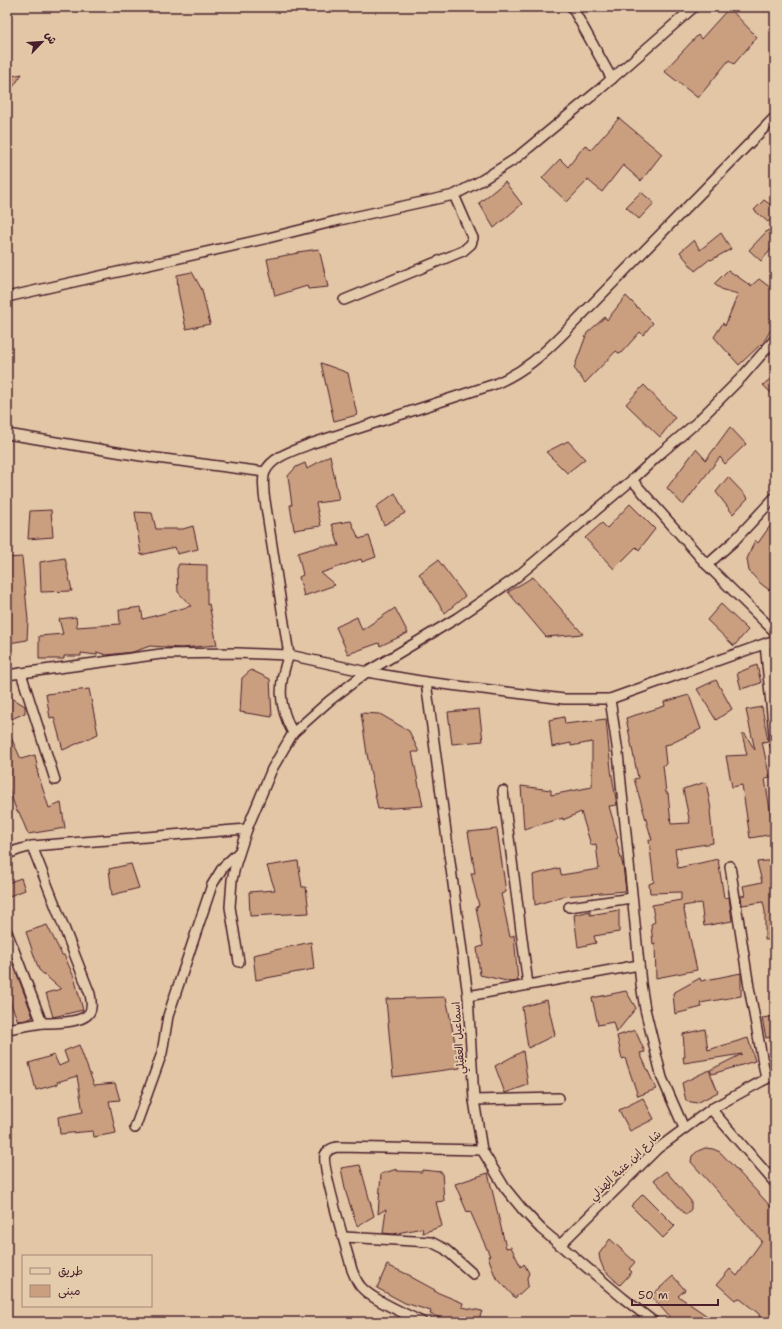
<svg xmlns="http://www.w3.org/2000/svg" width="782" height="1329" font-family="'Shantell Sans','Playpen Sans Arabic',sans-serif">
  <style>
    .building { fill: #ca9f80; stroke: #4a1f2b }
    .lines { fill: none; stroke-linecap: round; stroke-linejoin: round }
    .minor-casing { stroke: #4a1f2b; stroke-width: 12 }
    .minor { stroke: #e4cbac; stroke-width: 9 }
    .labels { text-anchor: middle; stroke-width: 4; stroke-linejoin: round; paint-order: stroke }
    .street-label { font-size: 11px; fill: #4a1f2b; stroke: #e4cbac }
  </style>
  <rect width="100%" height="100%" fill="#e2c6a6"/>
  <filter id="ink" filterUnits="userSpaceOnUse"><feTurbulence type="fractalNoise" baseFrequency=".025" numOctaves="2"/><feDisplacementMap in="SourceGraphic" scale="8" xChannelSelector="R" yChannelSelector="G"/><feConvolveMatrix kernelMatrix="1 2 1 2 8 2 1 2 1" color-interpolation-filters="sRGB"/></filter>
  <g filter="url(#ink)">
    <!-- building -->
    <g class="building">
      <path d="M729,8L757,37L734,64L729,60L698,98L664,71L698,35L701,39Z"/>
      <path d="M22,74L7,96V77Z"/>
      <path d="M619,118L662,154L641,181L623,165L602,192L588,180L567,202L542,178L560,159L568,167L585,145L591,150Z"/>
      <path d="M505,182L522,204L494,228L479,203Z"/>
      <path d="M641,192L654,203L639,219L626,207Z"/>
      <path d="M764,200L775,208V216L768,222L754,210Z"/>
      <path d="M768,230L775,236V245L761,261L749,250Z"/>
      <path d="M721,233L731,249L711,260L710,259L695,271L680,252L694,240L700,250Z"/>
      <path d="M319,249L328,287L308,289L307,286L275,296L267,259L298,253V252Z"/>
      <path d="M728,270L751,286L759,279L775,291V315L768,321L773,326L762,345L761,344L739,365L714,337L723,323L725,326L738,294L723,290L714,284Z"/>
      <path d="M192,272L202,290L210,324L186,329L178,291L177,275Z"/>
      <path d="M626,296L653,323L643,335L640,332L620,354L616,351L585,383L574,368L587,333L605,317L607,320Z"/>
      <path d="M321,363L348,373L357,415L334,421Z"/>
      <path d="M775,375V397L763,385Z"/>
      <path d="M644,385L675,418L660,437L626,404Z"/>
      <path d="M730,427L746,444L725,464L720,457L683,505L667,488L696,449L706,460Z"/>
      <path d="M568,441L585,459L567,473L546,452Z"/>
      <path d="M330,455L339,500L316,503L321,526L294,530L290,505H292L288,476L296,467L305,463L307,469Z"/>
      <path d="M728,477L748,498L733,514L716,492Z"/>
      <path d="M395,493L405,513L384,525L376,507Z"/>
      <path d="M630,504L655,529L639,550L636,547L614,569L585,538L602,523L607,528Z"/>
      <path d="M51,510L53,537L28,539L30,511Z"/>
      <path d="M135,512L152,513L156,529H183L193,526L198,549L177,554L175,547L141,555Z"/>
      <path d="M775,519V583L769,590L760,583L749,571L747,559L755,540L758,543Z"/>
      <path d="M351,521L359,539L369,536L376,557L362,562L361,559L321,573L335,585L304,596L299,577L303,575L298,553L321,546H339L332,524Z"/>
      <path d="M22,557L28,620L27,640L9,643L7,628V558Z"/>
      <path d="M65,558L72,591L41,592L40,562Z"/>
      <path d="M438,560L465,596L445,613L419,574Z"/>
      <path d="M179,564L207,565V605L209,604L217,645L181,648L150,646L133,652L106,655L97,652V655L81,653V656H64V659H39V636L63,634L59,619L76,617L77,627L120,624L119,610L141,607L143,619L191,606L178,592L177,569Z"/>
      <path d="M533,577L583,634L546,637L508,592Z"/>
      <path d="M721,604L748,630L734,646L707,620Z"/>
      <path d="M395,608L408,633L380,646L379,643L348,654L336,627L357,617L362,630Z"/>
      <path d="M757,665L761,683L741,689L737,673Z"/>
      <path d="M251,670L270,679L272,717L240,712L242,678Z"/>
      <path d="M716,680L732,709L716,720L697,689Z"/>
      <path d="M89,689L98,734L63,750L54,717L50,718L46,694Z"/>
      <path d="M7,695L25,706V713L7,721Z"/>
      <path d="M689,695L701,729L670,744L664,745L666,764L663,765L666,793H668L671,824L690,823L683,789L706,782L711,809L710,810L713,843L675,849L678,868L718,859L724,898L729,897L732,921L704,926L701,903L683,906L697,970L656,978L655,943L653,944L651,924L655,922L652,905L681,900V892L650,893L649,884L654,882L649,840H652L634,779L638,778L626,718L665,706L664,702Z"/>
      <path d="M762,707L768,741L762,742L770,778L765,779L774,834L750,838L742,785L732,787L726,756L747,755L742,734H745L755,750L746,710Z"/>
      <path d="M479,709L483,741L452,744L448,712Z"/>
      <path d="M361,713L380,714L409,731L419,752H412L423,806L378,809L367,754Z"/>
      <path d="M564,717L565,724L606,719L611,770L617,805L609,806L618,838L616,839L623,866L626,891L564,896L535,905L533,875L560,868L561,875L599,869L596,844L591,845L581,812L563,820V818L524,829L521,786L551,790V795L592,787V742L571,746V743L552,747L549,720Z"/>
      <path d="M7,729L21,759L35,755L38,771H37L49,808L61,803L65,828L28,834L19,812H17L7,784Z"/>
      <path d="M497,829L506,892L501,894L510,937L514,935L518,981L511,982L480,975L477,948L483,946L476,907L479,906L471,873H475L468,832Z"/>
      <path d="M775,860V939L765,940V911L763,902L742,905L741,896L745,895L743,886L762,882L757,862Z"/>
      <path d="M298,861L302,887H306L309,913L250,916L249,892L275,890L267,866Z"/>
      <path d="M131,864L139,888L112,895L109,869Z"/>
      <path d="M21,878L25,890L7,897V883Z"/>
      <path d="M619,910V932L594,936L596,943L578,947L574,915L590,911V915Z"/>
      <path d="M47,925L62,955H64L74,977L83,1010L53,1017L46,993L61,989L39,970L26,932Z"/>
      <path d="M311,942L314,969L256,980L253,955Z"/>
      <path d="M11,958L33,1017L27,1020L18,1021L7,995V960Z"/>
      <path d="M741,973V996L700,1003L702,1007L675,1014L673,993L700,978L701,981Z"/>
      <path d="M626,991L636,1008L616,1033L613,1022L598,1025L592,998Z"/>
      <path d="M446,997L460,1068L393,1077L386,999Z"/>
      <path d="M547,1000L555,1035L528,1048L522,1007Z"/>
      <path d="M775,1016V1036L766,1038L762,1018Z"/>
      <path d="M705,1029L708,1050L748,1038L755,1061L712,1074L710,1070L742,1054L684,1063L683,1057H685L683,1034Z"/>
      <path d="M635,1030L645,1052L640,1053L656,1089L638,1096L625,1058L622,1059L617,1036Z"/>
      <path d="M79,1045L94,1085L115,1083L120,1100L109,1101L116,1133L94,1137L93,1131L60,1134L58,1117L83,1112L77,1076L57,1082L58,1084L36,1090L29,1063L54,1055L59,1066L68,1062L64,1051Z"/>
      <path d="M523,1051L528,1085L505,1093L495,1066Z"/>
      <path d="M709,1070L718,1092L697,1103L686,1101L682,1083Z"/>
      <path d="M643,1098L654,1119L630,1131L619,1110Z"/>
      <path d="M705,1148L713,1149L720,1152L775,1211V1322H760L759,1314L739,1298L735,1300L717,1284L730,1269L737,1276L762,1241L691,1162L692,1156L698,1151Z"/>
      <path d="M360,1165L374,1216L357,1226L346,1193L341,1168Z"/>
      <path d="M397,1169V1171L422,1172V1170L442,1172L444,1201L436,1202L442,1226L423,1233L422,1228L393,1234L383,1233L386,1209L378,1214L381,1174Z"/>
      <path d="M666,1171L691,1201V1209L686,1215L654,1180Z"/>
      <path d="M488,1173L506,1248L511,1247L521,1267L524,1264L529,1273L527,1278L528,1286L515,1298L495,1276L488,1256H490L470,1211L467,1212L455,1184Z"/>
      <path d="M643,1194L675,1226L663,1238L631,1206Z"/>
      <path d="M610,1239L635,1262L629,1269L632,1272L620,1285L604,1270L600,1260L599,1254Z"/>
      <path d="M387,1265L411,1276V1277L435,1290L434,1291L463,1303L462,1307L482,1311L478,1322H451L430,1314L431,1311L405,1303L377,1288Z"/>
      <path d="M673,1276L685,1290L678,1296L716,1322H674L651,1296Z"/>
    </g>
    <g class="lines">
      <defs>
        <g id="minor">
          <path d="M572,7L612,79"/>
          <path d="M775,117L565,332C542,355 525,371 495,384L310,444C296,450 272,456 265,472C262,479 264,487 264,494L289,655C278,683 278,706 293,733L329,701L367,672L457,618L513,580L632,480L661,453L696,423L742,377L775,339"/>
          <path d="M7,297L268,238L340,220L454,195L482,180L515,159L599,90L694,7"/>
          <path d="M344,300L463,251L471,244L473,238L471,234L454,195"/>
          <path d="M7,434L141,456L265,472"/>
          <path d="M632,480L707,565L775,632"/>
          <path d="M707,565L734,541L775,497"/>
          <path d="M765,644L775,744"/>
          <path d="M21,673L55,780"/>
          <path d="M7,675L161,654L238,653L289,655L367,672L426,682L564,699H610L775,640"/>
          <path d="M426,682L468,996L474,1100L482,1150L505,1188L523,1210L541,1229L623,1298L654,1322"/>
          <path d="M610,699L618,753L641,984L645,1009L662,1078L684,1128"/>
          <path d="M503,791L528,985"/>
          <path d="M7,854L18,850L32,846L247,829"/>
          <path d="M730,866L749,987L766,1079"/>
          <path d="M569,907L632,898"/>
          <path d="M7,932L42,1023C54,1023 82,1023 89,1013C93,1008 91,999 90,994L32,846"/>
          <path d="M239,962L230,907L232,880L236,863L247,829L272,769L293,733"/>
          <path d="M468,996L639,965"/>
          <path d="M7,1029L42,1023"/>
          <path d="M474,1100L559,1098"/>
          <path d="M711,1109L775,1183"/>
          <path d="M135,1128L162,1053L168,1016L212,885L223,867L239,852"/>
          <path d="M344,1237L431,1242L445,1249L473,1274"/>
          <path d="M560,1245L657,1149L711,1109L775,1074"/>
          <path d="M422,1322C405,1313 376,1302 363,1289C357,1284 355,1277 352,1270C348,1254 321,1165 325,1155C327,1150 332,1148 337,1147L482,1150"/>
        </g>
      </defs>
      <!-- minor casing -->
      <use href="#minor" class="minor-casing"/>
      <!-- minor -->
      <use href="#minor" class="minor"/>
    </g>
  </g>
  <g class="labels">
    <!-- street labels -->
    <g class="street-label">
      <text transform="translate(458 1038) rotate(-94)" y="4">اسماعيل العقيلي</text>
      <text transform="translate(625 1165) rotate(-44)" y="4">شارع ابن عتبة الهذلي</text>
    </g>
  </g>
  <!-- margin -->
  <rect width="782" height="1329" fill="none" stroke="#e4cbac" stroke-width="24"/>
  <rect x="12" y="12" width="758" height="1305" fill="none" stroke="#4a1f2b" stroke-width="1.5" filter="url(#ink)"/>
  <!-- legend -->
  <rect x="22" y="1255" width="130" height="52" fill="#e4cbac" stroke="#a68678"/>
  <rect x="30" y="1268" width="20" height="6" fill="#e4cbac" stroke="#a68678"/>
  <text x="58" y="1275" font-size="12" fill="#4a1f2b">طريق</text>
  <rect x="30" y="1285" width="20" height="12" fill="#ca9f80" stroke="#a68678"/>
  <text x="58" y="1295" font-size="12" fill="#4a1f2b">مبنى</text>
  <!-- north arrow -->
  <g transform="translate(42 42) rotate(65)" stroke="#e4cbac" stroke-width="3" paint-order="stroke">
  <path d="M0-3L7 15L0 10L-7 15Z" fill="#4a1f2b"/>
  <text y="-6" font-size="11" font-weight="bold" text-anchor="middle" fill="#4a1f2b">ش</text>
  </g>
  <!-- scale -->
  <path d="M632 1299v6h86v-6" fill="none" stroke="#4a1f2b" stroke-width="2"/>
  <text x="638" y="1299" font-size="12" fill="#4a1f2b" stroke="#e4cbac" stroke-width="3" paint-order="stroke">50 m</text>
</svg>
